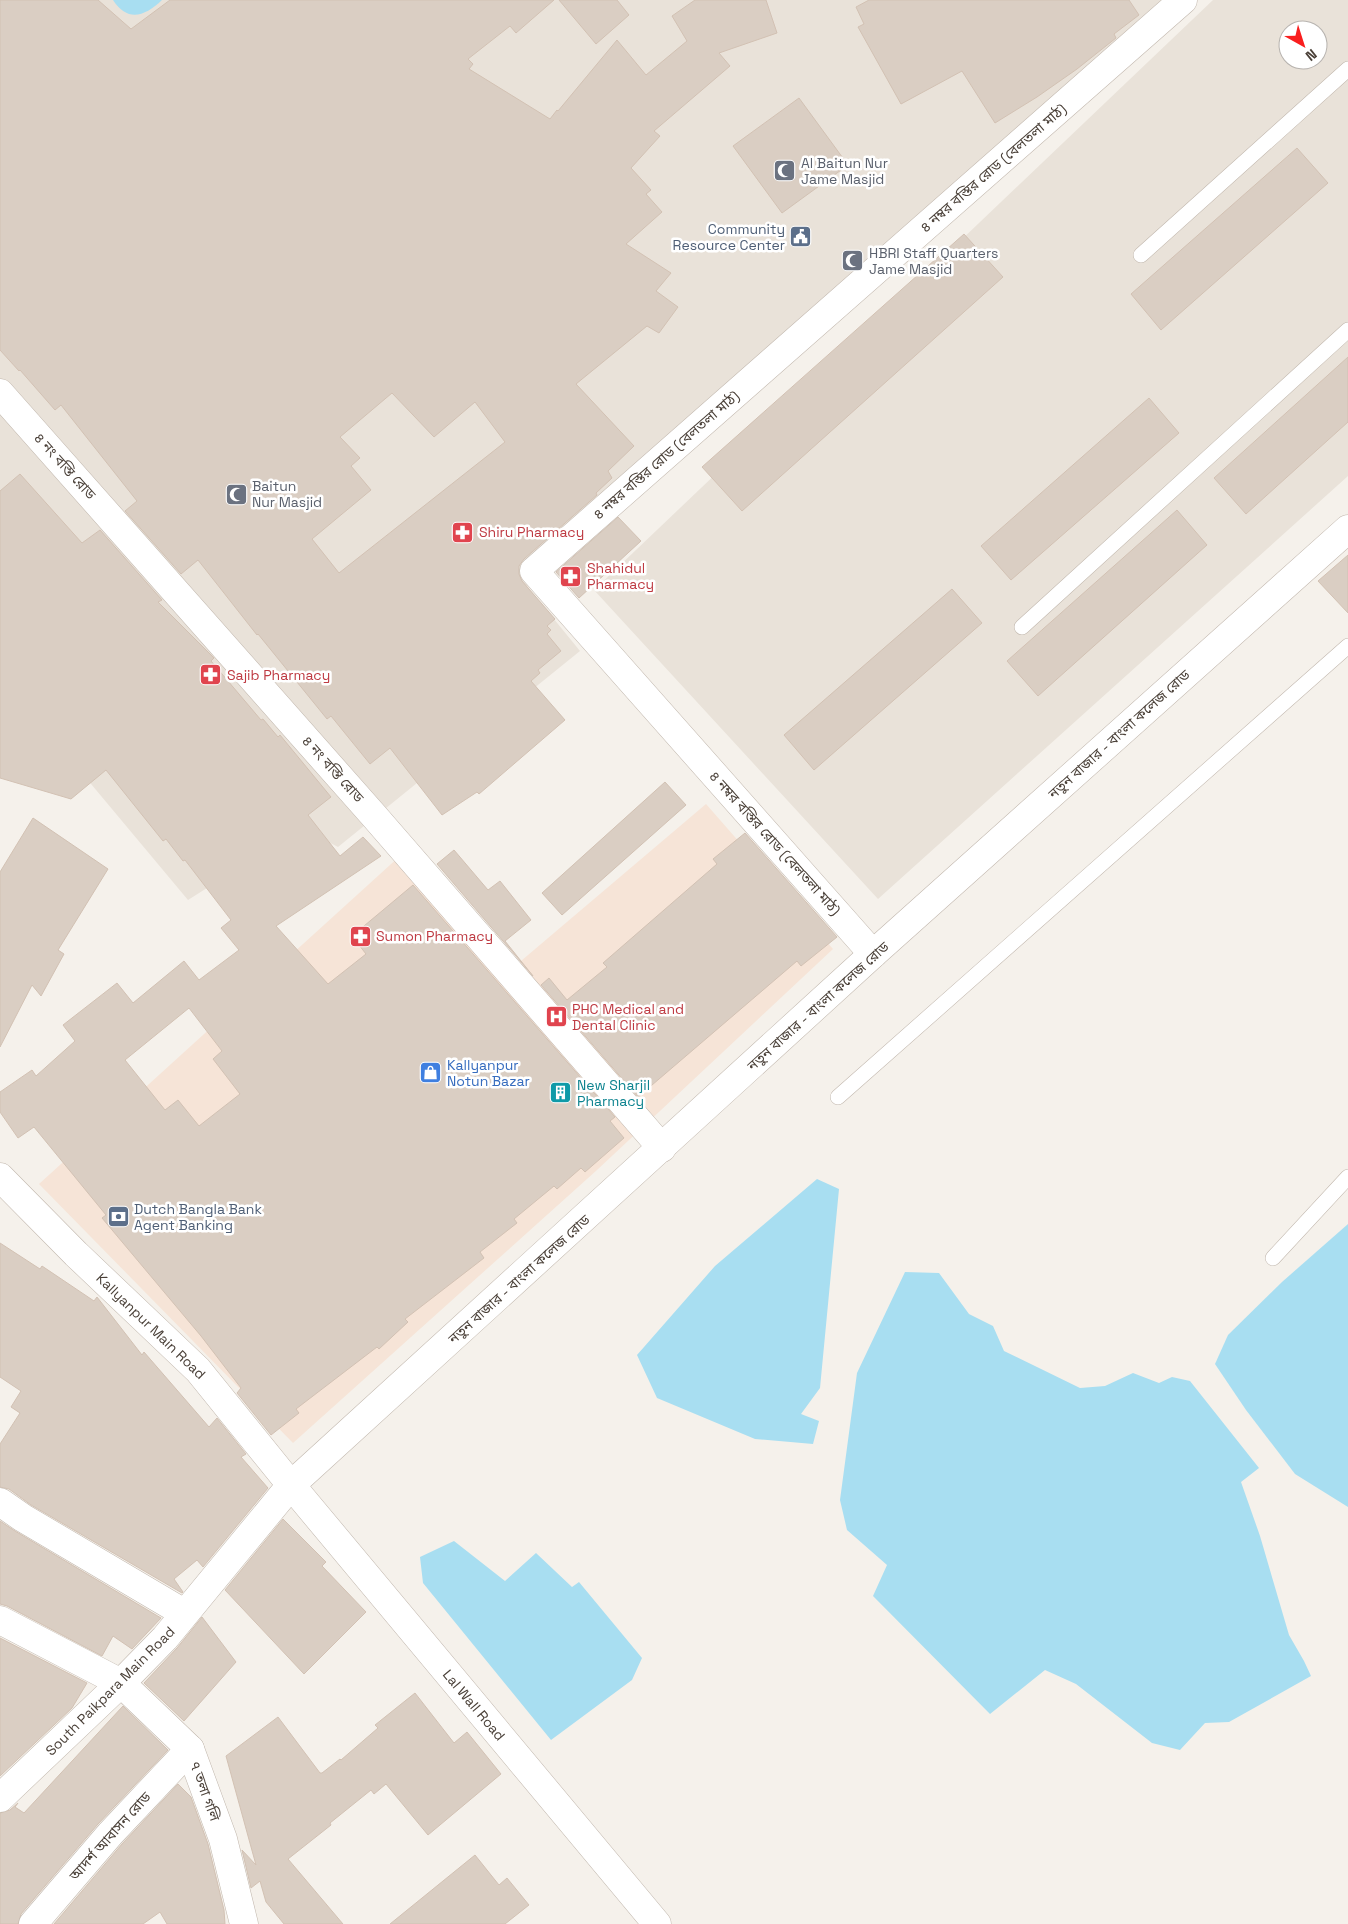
<svg xmlns="http://www.w3.org/2000/svg" width="1348" height="1924" font-family="'Space Grotesk','Noto Sans Bengali',sans-serif">
  <style>
    .residential { fill: #e9e2d9; fill-rule: evenodd }
    .commercial { fill: #f6e4d7 }
    .water { fill: #a8def1 }
    .building { fill: #dacec3; stroke: #d2c1b3; fill-rule: evenodd }
    .lines { fill: none; stroke-linecap: round; stroke-linejoin: round }
    .lane-casing { stroke: #c1b7ad; stroke-width: 16 }
    .street-casing { stroke: #c1b7ad; stroke-width: 29 }
    .lane { stroke: #fff; stroke-width: 15 }
    .street { stroke: #fff; stroke-width: 28 }
    .labels { text-anchor: middle; stroke-width: 5; stroke-linejoin: round; paint-order: stroke }
    .worship-label { font-size: 14px; fill: #5b616d; stroke: #fff; text-anchor: start }
    .street-label { font-size: 14px; fill: #4a4038; stroke: #fff }
    .service-label { font-size: 14px; fill: #4e5e75; stroke: #fff; text-anchor: end }
    .health-label { font-size: 14px; fill: #be3a42; stroke: #fff; text-anchor: start }
    .shop-label { font-size: 14px; fill: #366cbe; stroke: #fff; text-anchor: start }
    .culture-label { font-size: 14px; fill: #0d838f; stroke: #fff; text-anchor: start }
  </style>
  <rect width="100%" height="100%" fill="#f5f1eb"/>
  <!-- residential -->
  <g class="residential">
    <path d="M0,0H1182L527,586L580,651L338,847L302,828L188,900L0,675Z"/>
    <path d="M1213,0H1348V476L878,899L594,590ZM1288,30H1318V60H1288Z"/>
  </g>
  <!-- commercial -->
  <path class="commercial" d="M706,804L833,949L597,1170L293,1443L39,1184L401,855L502,977Z"/>
  <!-- water -->
  <g class="water">
    <path d="M113,0H162C145,16 128,23 113,0Z"/>
    <path d="M817,1179L839,1189L820,1388L801,1414L819,1421L813,1444L755,1439L657,1398L637,1355L715,1266Z"/>
    <path d="M1348,1224V1507L1295,1474L1246,1410L1215,1364L1228,1335L1282,1282Z"/>
    <path d="M905,1272L939,1273L969,1314L993,1326L1004,1351L1080,1388L1105,1386L1133,1373L1159,1383L1172,1377L1190,1381L1259,1468L1241,1482L1260,1536L1289,1635L1304,1661L1311,1676L1229,1722L1205,1723L1180,1750L1152,1743L1076,1684L1045,1670L990,1714L873,1596L887,1565L847,1530L840,1500L857,1373Z"/>
    <path d="M454,1541L505,1581L536,1553L572,1587L579,1582L642,1658L632,1680L551,1740L423,1583L420,1557Z"/>
  </g>
  <!-- building -->
  <g class="building">
    <path d="M0,0H98L131,29L170,0H554L516,33L510,26L468,59L473,64L469,69L550,119L557,110L558,111L617,40L646,75L687,41L672,16L695,0H766L777,33L719,53L730,66L654,131L660,136L631,168L651,190L646,194L662,212L626,244L671,273L656,291L678,307L659,333L647,326L576,384L634,446L608,471L612,478L596,493L597,495L524,559L519,566V574L522,581L555,619L547,626L551,630L547,634L561,651L538,670L540,673L531,681L565,720L479,794L477,792L442,815L390,748L370,764L331,716L327,719L258,634L257,635L198,560L181,574L125,511L137,501L61,405L55,410L20,370L19,371L0,350ZM392,393L434,437L475,402L505,442L339,573L312,539L371,490L351,466L360,458L340,437Z"/>
    <path d="M559,0H617L629,15L596,44Z"/>
    <path d="M869,0H1129L1139,15L1114,34L1116,38L1077,69L1037,97L995,123L962,71L901,104L858,27L864,24L856,7Z"/>
    <path d="M799,98L848,165L782,213L733,146Z"/>
    <path d="M1297,148L1328,183L1161,330L1131,294Z"/>
    <path d="M964,234L1003,277L742,511L702,467Z"/>
    <path d="M1348,357V422L1246,514L1214,478Z"/>
    <path d="M1149,398L1179,433L1011,580L981,546Z"/>
    <path d="M20,474L82,543L100,530L162,600L158,602L214,658L211,661L261,720L263,719L278,737L280,735L331,797L308,815L340,856L363,837L381,856L276,926L328,984L366,954L352,936L413,885L615,1117L610,1121L624,1138L585,1172L581,1168L557,1189L554,1186L514,1219L517,1223L480,1252L484,1258L405,1319L408,1322L379,1349L377,1347L296,1409L299,1413L271,1435L237,1393L241,1388L201,1336L102,1218L106,1215L34,1127L18,1138L0,1112V1092L32,1070L36,1076L75,1041L63,1025L117,983L133,1003L184,961L199,980L239,950L221,928L231,920L185,860L183,861L166,839L163,841L106,770L71,799L0,778V491ZM189,1008L222,1051L213,1059L240,1094L199,1126L178,1100L165,1110L125,1060Z"/>
    <path d="M1177,510L1207,545L1038,696L1007,661Z"/>
    <path d="M618,517L641,541L579,598L556,572Z"/>
    <path d="M1348,555V613L1318,581Z"/>
    <path d="M952,589L982,623L814,770L784,735Z"/>
    <path d="M665,782L686,805L562,915L542,893Z"/>
    <path d="M33,818L108,869L58,950L64,954L41,996L32,985L0,1047V872Z"/>
    <path d="M745,833L837,937L801,966L797,961L638,1097L541,985L549,978L567,1000L607,967L603,963L717,864L713,859Z"/>
    <path d="M454,850L488,890L500,881L531,920L505,941L533,976L437,864Z"/>
    <path d="M0,1243L40,1269L42,1266L94,1301L97,1297L142,1355L144,1352L209,1427L217,1418L246,1454L241,1457L268,1488L203,1567L197,1560L174,1579L183,1592L182,1593L31,1505L9,1489L0,1487V1444L20,1413L11,1407L21,1391L0,1377Z"/>
    <path d="M283,1519L326,1562L322,1566L366,1612L304,1674L225,1590Z"/>
    <path d="M0,1521L15,1531L161,1618L132,1649L113,1636L102,1656L7,1606L0,1604Z"/>
    <path d="M202,1617L236,1662L184,1721L144,1683L177,1648Z"/>
    <path d="M0,1638L87,1683L72,1708L0,1776Z"/>
    <path d="M415,1693L454,1743L467,1732L501,1774L428,1835L386,1784L374,1794L371,1790L330,1823L331,1825L288,1859L343,1924H284L266,1902L260,1881L251,1888L242,1850L256,1865L226,1756L278,1717L320,1773H322L340,1759L341,1760L378,1728L375,1725Z"/>
    <path d="M123,1706L168,1750L98,1824L21,1914L18,1924H0V1813L10,1810L18,1803L15,1807L24,1813Z"/>
    <path d="M178,1784L191,1797L208,1844L224,1910L225,1924H167L160,1912L143,1924H54L122,1844Z"/>
    <path d="M475,1855L499,1885L507,1878L529,1905L505,1924H390Z"/>
  </g>
  <g class="lines">
    <defs>
      <g id="lane">
        <path d="M1141,255L1348,69"/>
        <path d="M1022,627L1348,330"/>
        <path d="M838,1097L1348,646"/>
        <path d="M1273,1258L1348,1177"/>
      </g>
      <g id="street">
        <path d="M0,393L375,817L662,1148"/>
        <path d="M873,954L534,571L1183,0"/>
        <path d="M0,1177L76,1254L198,1370L291,1485L657,1924"/>
        <path d="M0,1502L23,1518L184,1613"/>
        <path d="M0,1620L121,1683L190,1749L223,1839L244,1924"/>
        <path d="M0,1798L121,1683L165,1638L291,1485L873,954L1348,529"/>
        <path d="M33,1924L110,1834L190,1749"/>
      </g>
    </defs>
    <!-- lane casing -->
    <use href="#lane" class="lane-casing"/>
    <!-- street casing -->
    <use href="#street" class="street-casing"/>
    <!-- lane -->
    <use href="#lane" class="lane"/>
    <!-- street -->
    <use href="#street" class="street"/>
  </g>
  <!-- icons -->
  <defs>
    <symbol id="mosque-square" viewBox="-11 -11 22 22"><rect x="-9" y="-9" width="18" height="18" rx="4" fill="#6b7280" stroke="#fff"/><path d="M3.5-4.9A6 6 0 1 0 3.5 4.9A5 5 0 1 1 3.5-4.9Z" fill="#fff"/></symbol>
    <symbol id="civic-square" viewBox="-11 -11 22 22"><rect x="-9" y="-9" width="18" height="18" rx="4" fill="#5c6f8a" stroke="#fff"/><path d="M-.6-6.5H3V-4.5H.6V-3L4-1V1h2V6H-6V1h2V-1L-.6-3ZM-1.2 2.5V6h2.4V2.5Z" fill="#fff"/></symbol>
    <symbol id="pharmacy-square" viewBox="-11 -11 22 22"><rect x="-9" y="-9" width="18" height="18" rx="4" fill="#e0444e" stroke="#fff"/><path d="M-2-6h4v4h4v4h-4v4h-4v-4h-4v-4h4Z" fill="#fff"/></symbol>
    <symbol id="hospital-square" viewBox="-11 -11 22 22"><rect x="-9" y="-9" width="18" height="18" rx="4" fill="#e0444e" stroke="#fff"/><path d="M-5-5h3v3.5h4V-5h3V5h-3V1.5h-4V5h-3Z" fill="#fff"/></symbol>
    <symbol id="shop-square" viewBox="-11 -11 22 22"><rect x="-9" y="-9" width="18" height="18" rx="4" fill="#3f7fe0" stroke="#fff"/><path d="M-5-2.5h2.3a2.7 3.5 0 0 1 5.4 0H5L5.5 6h-11ZM-1.5-2.5h3a1.5 2.3 0 0 0-3 0Z" fill="#fff"/></symbol>
    <symbol id="building-square" viewBox="-11 -11 22 22"><rect x="-9" y="-9" width="18" height="18" rx="4" fill="#0f9aa8" stroke="#fff"/><path d="M-4-6H4V6H1V3H-1V6H-4ZM-2.5-4.3h1.7v1.8h-1.7ZM.8-4.3h1.7v1.8H.8ZM-2.5-1h1.7V.8h-1.7ZM.8-1h1.7V.8H.8Z" fill="#fff"/></symbol>
    <symbol id="bank-square" viewBox="-11 -11 22 22"><rect x="-9" y="-9" width="18" height="18" rx="4" fill="#5c6f8a" stroke="#fff"/><path d="M-6-4H6V4H-6ZM0-2.3a2.3 2.3 0 1 0 0 4.6a2.3 2.3 0 1 0 0-4.6Z" fill="#fff"/></symbol>
  </defs>
  <g fill-rule="evenodd">
    <use href="#mosque-square" x="772" y="158" width="25" height="25"/>
    <use href="#civic-square" x="788" y="224" width="25" height="25"/>
    <use href="#mosque-square" x="840" y="248" width="25" height="25"/>
    <use href="#mosque-square" x="224" y="482" width="25" height="25"/>
    <use href="#pharmacy-square" x="450" y="520" width="25" height="25"/>
    <use href="#pharmacy-square" x="558" y="564" width="25" height="25"/>
    <use href="#pharmacy-square" x="198" y="662" width="25" height="25"/>
    <use href="#pharmacy-square" x="348" y="924" width="25" height="25"/>
    <use href="#hospital-square" x="544" y="1004" width="25" height="25"/>
    <use href="#shop-square" x="418" y="1060" width="25" height="25"/>
    <use href="#building-square" x="548" y="1080" width="25" height="25"/>
    <use href="#bank-square" x="106" y="1204" width="25" height="25"/>
  </g>
  <g class="labels">
    <!-- worship labels -->
    <g class="worship-label">
      <text x="801" y="168">Al Baitun Nur<tspan x="801" dy="16">Jame Masjid</tspan></text>
      <text x="869" y="258">HBRI Staff Quarters<tspan x="869" dy="16">Jame Masjid</tspan></text>
      <text x="252" y="491">Baitun<tspan x="252" dy="16">Nur Masjid</tspan></text>
    </g>
    <!-- street labels -->
    <g class="street-label">
      <text transform="translate(993 168) rotate(-41)" y="5">৪ নম্বর বস্তির রোড (বেলতলা মাঠ)</text>
      <text transform="translate(666 455) rotate(-41)" y="5">৪ নম্বর বস্তির রোড (বেলতলা মাঠ)</text>
      <text transform="translate(65 466) rotate(48)" y="5">৪ নং বস্তি রোড</text>
      <text transform="translate(1119 734) rotate(-42)" y="5">নতুন বাজার - বাংলা কলেজ রোড</text>
      <text transform="translate(333 769) rotate(48)" y="5">৪ নং বস্তি রোড</text>
      <text transform="translate(775 843) rotate(48)" y="5">৪ নম্বর বস্তির রোড (বেলতলা মাঠ)</text>
      <text transform="translate(818 1006) rotate(-42)" y="5">নতুন বাজার - বাংলা কলেজ রোড</text>
      <text transform="translate(519 1279) rotate(-42)" y="5">নতুন বাজার - বাংলা কলেজ রোড</text>
      <text transform="translate(151 1326) rotate(44)" y="5">Kallyanpur Main Road</text>
      <text transform="translate(110 1691) rotate(-45)" y="5">South Paikpara Main Road</text>
      <text transform="translate(474 1705) rotate(50)" y="5">Lal Wall Road</text>
      <text transform="translate(205 1791) rotate(70)" y="5">৭ তলা গলি</text>
      <text transform="translate(110 1836) rotate(-48)" y="5">আদর্শ আবাসন রোড</text>
    </g>
    <!-- service labels -->
    <g class="service-label">
      <text x="785" y="234">Community<tspan x="785" dy="16">Resource Center</tspan></text>
      <text x="134" y="1214" text-anchor="start">Dutch Bangla Bank<tspan x="134" dy="16">Agent Banking</tspan></text>
    </g>
    <!-- health labels -->
    <g class="health-label">
      <text x="479" y="537">Shiru Pharmacy</text>
      <text x="587" y="573">Shahidul<tspan x="587" dy="16">Pharmacy</tspan></text>
      <text x="227" y="680">Sajib Pharmacy</text>
      <text x="376" y="941">Sumon Pharmacy</text>
      <text x="572" y="1014">PHC Medical and<tspan x="572" dy="16">Dental Clinic</tspan></text>
    </g>
    <!-- shop labels -->
    <g class="shop-label">
      <text x="447" y="1070">Kallyanpur<tspan x="447" dy="16">Notun Bazar</tspan></text>
    </g>
    <!-- culture labels -->
    <g class="culture-label">
      <text x="577" y="1090">New Sharjil<tspan x="577" dy="16">Pharmacy</tspan></text>
    </g>
  </g>
  <!-- north arrow -->
  <g transform="translate(1303 45) rotate(141)"><circle r="24" fill="#ffffff" stroke="#b7b3af"/>
  <path d="M0-4L9 19L0 12L-9 19Z" fill="#f91e1e"/>
  <text y="-8" font-size="14" font-weight="bold" text-anchor="middle" fill="#4a4038">N</text>
  </g>
</svg>
